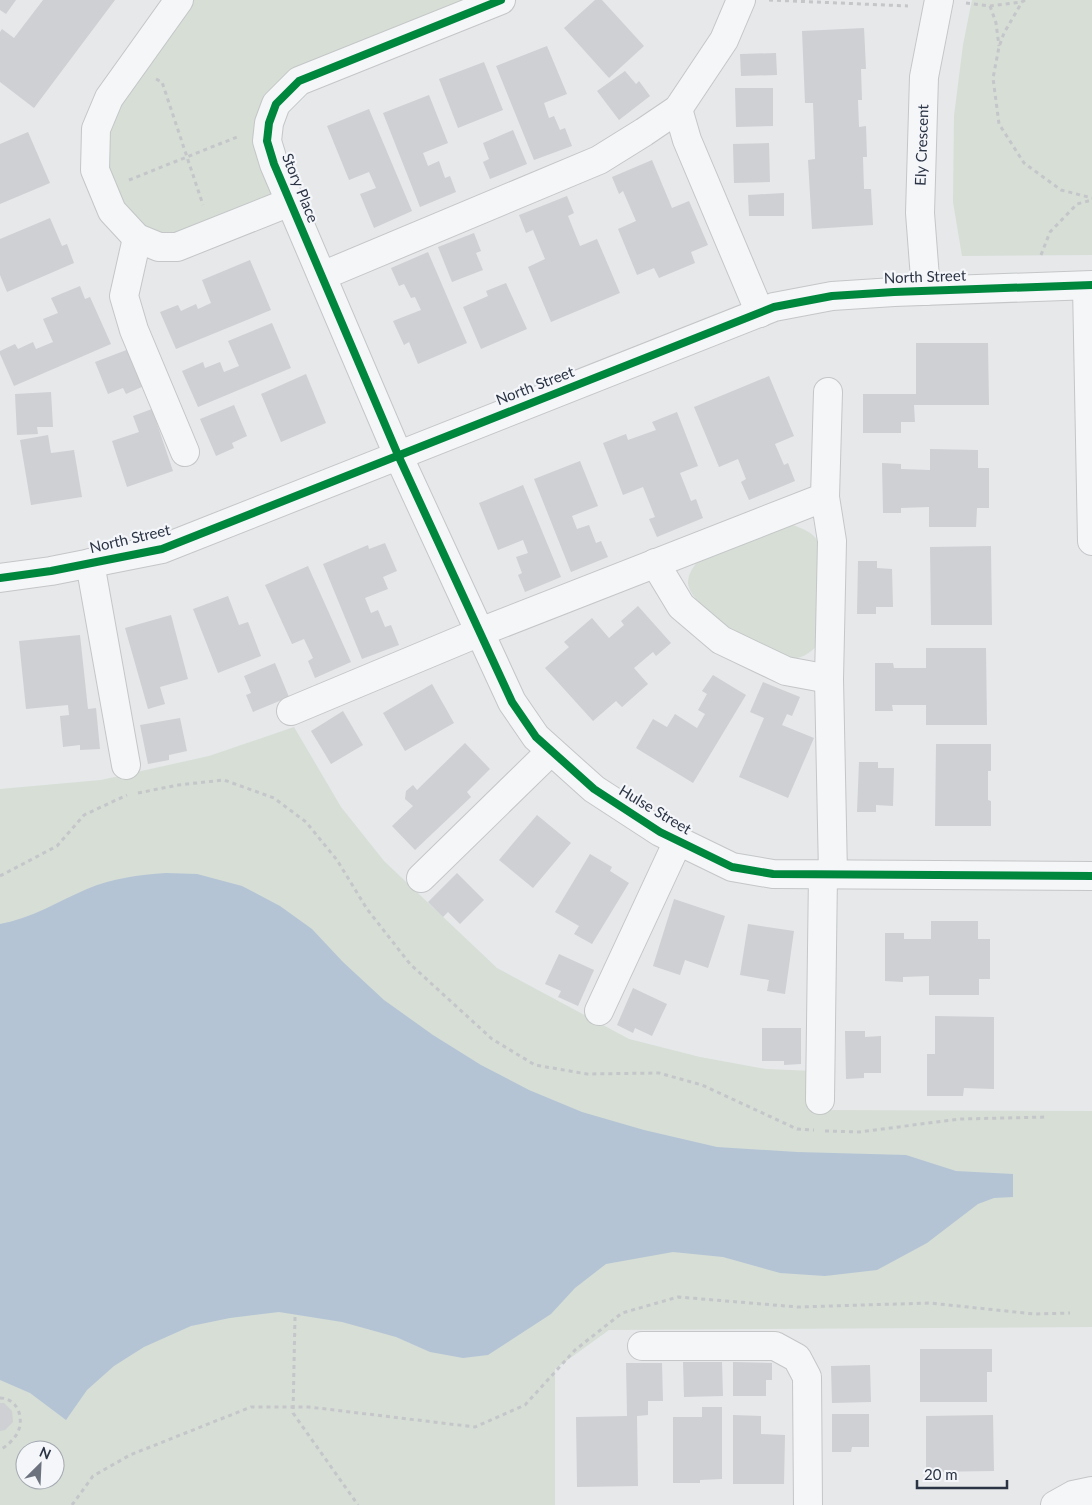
<svg xmlns="http://www.w3.org/2000/svg" width="1092" height="1505" font-family="Lato,sans-serif">
  <style>
    .green { fill: #d6ded6; fill-rule: evenodd }
    .water { fill: #b4c4d5 }
    .building { fill: #ced0d3 }
    .lines { fill: none; stroke-linecap: round; stroke-linejoin: round }
    .minor-casing { stroke: #c4c6c8; stroke-width: 30 }
    .path { stroke: #c5c6ca; stroke-width: 3; stroke-dasharray: 4 4; stroke-linecap: butt }
    .minor { stroke: #f5f6f7; stroke-width: 28 }
    .cycleway-casing { stroke: #f4f6f9; stroke-width: 11 }
    .cycleway { stroke: #00873e; stroke-width: 8 }
    .labels { text-anchor: middle; stroke-width: 4.5; stroke-linejoin: round; paint-order: stroke }
    .street-label { font-size: 15px; fill: #2b3445; stroke: #f4f6f9 }
  </style>
  <rect width="100%" height="100%" fill="#e6e8ea"/>
  <!-- green -->
  <g class="green">
    <path d="M178,0H501L299,81L269,123L290,202L177,247L112,211L96,129Z"/>
    <path d="M972,0H1092V255L962,256L953,202L954,116L963,45Z"/>
    <path d="M793,525C803,529 813,532 818,542C826,559 822,619 822,641C814,648 808,656 797,658C773,662 689,608 688,583C688,573 695,563 703,557C710,552 720,550 728,547C749,538 770,528 793,525Z"/>
    <path d="M294,727L341,807L384,861L497,968L629,1039L700,1057L766,1069L813,1071V1110L1092,1111V1327L609,1330L555,1369V1505H0V789L101,780L209,756ZM25,1450H55V1480H25Z"/>
  </g>
  <!-- water -->
  <path class="water" d="M166,873L197,874L242,886L280,906L312,929L343,962L384,1000L433,1035L481,1065L529,1090L582,1112L644,1130L717,1147L797,1152L906,1155L956,1171L1013,1174V1197L994,1198L978,1204L927,1243L877,1270L825,1276L780,1273L723,1257L673,1252L606,1264L575,1288L551,1314L488,1355L463,1358L430,1352L396,1337L342,1322L279,1312L230,1318L191,1326L144,1347L114,1366L87,1390L66,1420L30,1393L0,1380V924C30,919 59,901 87,889C112,878 139,875 166,873Z"/>
  <!-- building -->
  <g class="building">
    <path d="M0,0H16L6,14L0,10Z"/>
    <path d="M43,0H115L34,108L0,82V32L2,29L14,38Z"/>
    <path d="M595,0H602L644,46L609,78L564,28Z"/>
    <path d="M864,28L866,69H861L862,100H858L859,127L866,126L867,157H863L864,189H871L873,225L812,229L808,160L815,159L814,129L813,103H805L802,31Z"/>
    <path d="M547,46L567,94L544,103L549,118L554,116L560,130L565,128L572,146L534,160L496,66Z"/>
    <path d="M776,53L777,75L741,76L740,54Z"/>
    <path d="M484,62L503,110L458,128L439,79Z"/>
    <path d="M625,71L636,84L639,81L650,96L619,120L597,91Z"/>
    <path d="M735,88H773V126L736,127Z"/>
    <path d="M429,95L448,143L423,153L428,166L439,161L445,178L450,176L456,192L420,207L383,113Z"/>
    <path d="M369,109L412,211L374,228L360,194L376,188L369,172L349,180L327,126Z"/>
    <path d="M513,130L527,164L490,179L483,162L489,159L483,143Z"/>
    <path d="M28,132L50,183L0,204V144Z"/>
    <path d="M769,143L770,182L734,183L733,144Z"/>
    <path d="M652,160L672,208L689,201L708,245L691,252L695,263L659,278L654,268L637,275L618,229L636,221L623,191L619,194L612,177Z"/>
    <path d="M784,193V216H749L748,195Z"/>
    <path d="M567,196L574,213L568,216L580,246L597,239L620,293L551,322L528,267L545,259L533,230L526,233L519,215Z"/>
    <path d="M50,218L62,246L67,244L74,263L7,292L0,275V239Z"/>
    <path d="M474,233L481,251L476,253L483,270L452,282L438,247Z"/>
    <path d="M428,252L467,343L418,364L409,342L404,345L393,321L421,310L415,297L411,298L404,284L399,286L391,268Z"/>
    <path d="M250,260L271,310L176,349L160,312L178,305L181,311L196,304L198,309L211,303L202,280Z"/>
    <path d="M506,283L527,329L481,349L463,307L488,296L486,291Z"/>
    <path d="M80,286L85,299L90,297L111,344L14,386L0,354V351L15,344L18,349L33,342L36,349L53,342L43,319L58,313L51,298Z"/>
    <path d="M272,323L291,368L198,407L182,371L203,362L205,368L220,362L224,372L239,366L228,341Z"/>
    <path d="M916,343H988L989,405H914L915,422H901V433H863V394H916Z"/>
    <path d="M129,349L144,386L126,394L123,388L108,394L95,362Z"/>
    <path d="M306,374L326,423L281,442L261,394Z"/>
    <path d="M769,376L794,436L775,444L784,465L788,463L795,481L749,500L741,482L746,479L738,459L719,467L694,407Z"/>
    <path d="M51,392L53,427H37L38,434L17,435L15,394Z"/>
    <path d="M234,405L247,436L232,443L234,448L216,456L200,419Z"/>
    <path d="M152,409L173,471L127,487L112,441L139,432L133,416Z"/>
    <path d="M677,412L698,466L680,473L691,501L696,499L703,518L657,537L649,519L655,517L643,487L623,495L603,443L626,434L628,440L656,430L652,422Z"/>
    <path d="M48,435L51,453L74,450L82,497L31,505L20,440Z"/>
    <path d="M930,449L978,450V468H989V508H977L976,527H929V507L901,508V513H883L882,463L901,464V469L930,470Z"/>
    <path d="M580,461L598,506L572,516L577,529L589,525L596,543L601,541L608,557L571,572L534,479Z"/>
    <path d="M523,485L561,577L525,592L518,575L522,573L516,557L528,553L523,540L498,550L479,503Z"/>
    <path d="M385,543L397,571L383,577L388,589L365,598L371,613L378,610L385,627L391,625L399,645L362,659L323,564L368,545L369,549Z"/>
    <path d="M991,546L992,625H931L930,547Z"/>
    <path d="M858,561H877V568L892,569L893,607H876V614H857Z"/>
    <path d="M308,566L351,662L315,678L308,661L313,658L304,639L292,644L265,585Z"/>
    <path d="M228,596L239,625L248,622L261,656L218,673L193,609Z"/>
    <path d="M638,606L671,643L656,656L653,652L634,668L648,684L622,707L616,701L593,721L545,668L569,647L564,642L592,618L609,638L624,625L621,621Z"/>
    <path d="M171,615L188,679L160,687L165,704L148,709L125,628Z"/>
    <path d="M80,635L88,709L96,708L100,749L80,750V745L63,747L60,716L69,715L68,705L26,709L19,641Z"/>
    <path d="M926,648H986L987,725H926V705H892L893,711H875V663H893L894,668H926Z"/>
    <path d="M275,663L289,697L253,712L246,695L251,693L244,676Z"/>
    <path d="M713,675L746,695L693,783L636,748L653,719L667,727L675,714L697,728L705,714L698,710L707,694L702,691Z"/>
    <path d="M763,682L800,697L792,716L787,714L782,725L814,738L788,798L739,777L764,718L750,712Z"/>
    <path d="M432,684L454,723L405,751L383,713Z"/>
    <path d="M343,711L363,745L331,764L311,731Z"/>
    <path d="M180,718L187,751L169,755V760L148,764L140,725Z"/>
    <path d="M465,743L490,769L467,792L471,797L415,850L392,826L413,806L405,799L406,791L413,785L417,790Z"/>
    <path d="M936,744H991V771H988V800L991,801V826H935Z"/>
    <path d="M859,762H878V768H894L893,806L876,805V812H857Z"/>
    <path d="M537,815L571,843L533,888L499,860Z"/>
    <path d="M590,854L612,867L610,871L629,883L592,944L574,934L579,926L555,912Z"/>
    <path d="M457,873L484,900L460,924L448,912L443,917L428,902Z"/>
    <path d="M674,899L725,916L708,968L685,960L680,975L653,966Z"/>
    <path d="M931,921H978V939H990V979H979V995H929V976L903,977V982L885,981V933H904V939H931Z"/>
    <path d="M748,924L794,931L785,994L767,991L769,980L740,975Z"/>
    <path d="M559,954L594,970L578,1006L558,997L561,991L545,984Z"/>
    <path d="M633,988L667,1004L652,1036L635,1028L633,1033L617,1025Z"/>
    <path d="M935,1016L994,1017V1089L964,1088L963,1096H927V1054H935Z"/>
    <path d="M762,1028H801V1064L784,1065V1061H762Z"/>
    <path d="M845,1031H865V1037L881,1036V1073H864V1078L846,1079Z"/>
    <path d="M920,1349H992V1372H987V1402H920Z"/>
    <path d="M683,1362H722L723,1396L684,1397Z"/>
    <path d="M733,1362L772,1363V1380H766V1396H733Z"/>
    <path d="M626,1363H662L663,1401H648V1415L637,1416L638,1486L577,1487L576,1417L627,1416Z"/>
    <path d="M870,1365L871,1402L832,1403L831,1366Z"/>
    <path d="M0,1403H4L12,1411L13,1422L5,1430L0,1431Z"/>
    <path d="M702,1407H722V1479L700,1480V1483H673V1417H702Z"/>
    <path d="M832,1414H869V1447H852L851,1452H832Z"/>
    <path d="M733,1415L761,1416V1434L785,1435L784,1484H733Z"/>
    <path d="M993,1415L994,1471L926,1472V1416Z"/>
  </g>
  <g class="lines">
    <defs>
      <g id="minor">
        <path d="M179,0L109,98L96,129L95,170L112,211L137,238L159,247H177L290,202"/>
        <path d="M501,0L299,81L276,104L269,123L267,141L274,164L398,455L512,702L536,737L594,789L660,832L732,867L773,874L1092,876"/>
        <path d="M678,109L687,140L760,313"/>
        <path d="M137,238L124,296L134,330L185,452"/>
        <path d="M322,276L599,160L644,132L678,109L724,40L741,0"/>
        <path d="M1087,286L1092,541"/>
        <path d="M926,291L920,213L924,77L939,0"/>
        <path d="M825,497L832,541L829,679L833,874"/>
        <path d="M90,563L126,765"/>
        <path d="M655,563L681,606L721,640L786,671L829,679"/>
        <path d="M0,578L51,571L162,549L774,307L832,296L894,292L1092,285"/>
        <path d="M291,711L480,632L825,497L828,392"/>
        <path d="M421,878L551,751"/>
        <path d="M599,1011L678,841"/>
        <path d="M820,1100L823,874"/>
        <path d="M642,1346H775L797,1358L807,1377L808,1505"/>
        <path d="M1055,1505L1073,1495L1092,1491"/>
      </g>
    </defs>
    <!-- minor casing -->
    <use href="#minor" class="minor-casing"/>
    <!-- path -->
    <g class="path">
      <path d="M769,0L908,6"/>
      <path d="M1025,0L1022,2L1004,33L999,47L993,78L999,124L1024,163L1061,190L1092,198"/>
      <path d="M966,3L990,6L1022,2"/>
      <path d="M990,6L996,23L999,46"/>
      <path d="M156,79L162,82L203,205"/>
      <path d="M129,180L237,137"/>
      <path d="M1041,255L1050,232L1077,204L1092,200"/>
      <path d="M138,793L178,785L224,780L274,798L306,822L337,860L367,909L410,964L492,1039L535,1065L587,1074L659,1073L702,1085L797,1129L814,1130"/>
      <path d="M0,876L57,846L84,815L127,795"/>
      <path d="M825,1131L859,1132L960,1119L1048,1117"/>
      <path d="M295,1317L293,1413L358,1505"/>
      <path d="M0,1398C18,1398 25,1419 17,1434C13,1440 7,1446 0,1450"/>
      <path d="M72,1505L93,1476L130,1455L251,1407H309L475,1427L525,1405L575,1350L622,1313L678,1297L798,1307L930,1303L1034,1314L1070,1313"/>
    </g>
    <!-- minor -->
    <use href="#minor" class="minor"/>
    <defs>
      <g id="cycleway">
        <path d="M501,0L299,81L276,104L269,123L267,141L274,164L398,455L512,702L536,737L594,789L660,832L732,867L773,874L1092,876"/>
        <path d="M0,578L51,571L162,549L774,307L832,296L894,292L1092,285"/>
      </g>
    </defs>
    <!-- cycleway casing -->
    <use href="#cycleway" class="cycleway-casing"/>
    <!-- cycleway -->
    <use href="#cycleway" class="cycleway"/>
  </g>
  <g class="labels">
    <!-- street labels -->
    <g class="street-label">
      <text transform="translate(922 145) rotate(-88)" y="5">Ely Crescent</text>
      <text transform="translate(300 188) rotate(68)" y="5">Story Place</text>
      <text transform="translate(925 277) rotate(-2)" y="5">North Street</text>
      <text transform="translate(535 386) rotate(-21)" y="5">North Street</text>
      <text transform="translate(130 539) rotate(-13)" y="5">North Street</text>
      <text transform="translate(655 810) rotate(31)" y="5">Hulse Street</text>
    </g>
  </g>
  <!-- north arrow -->
  <g transform="translate(40 1465) rotate(24)"><circle r="24" fill="#f4f6f9" stroke="#a4a8b1"/>
  <path d="M0-4L9 19L0 12L-9 19Z" fill="#6c737f"/>
  <text y="-8" font-size="14" font-weight="bold" text-anchor="middle" fill="#2b3445">N</text>
  </g>
  <!-- scale -->
  <path d="M917 1480v8h90v-8" fill="none" stroke="#2b3445" stroke-width="2.5"/>
  <text x="924" y="1480" font-size="15" fill="#2b3445" stroke="#f4f6f9" stroke-width="4" paint-order="stroke">20 m</text>
</svg>
